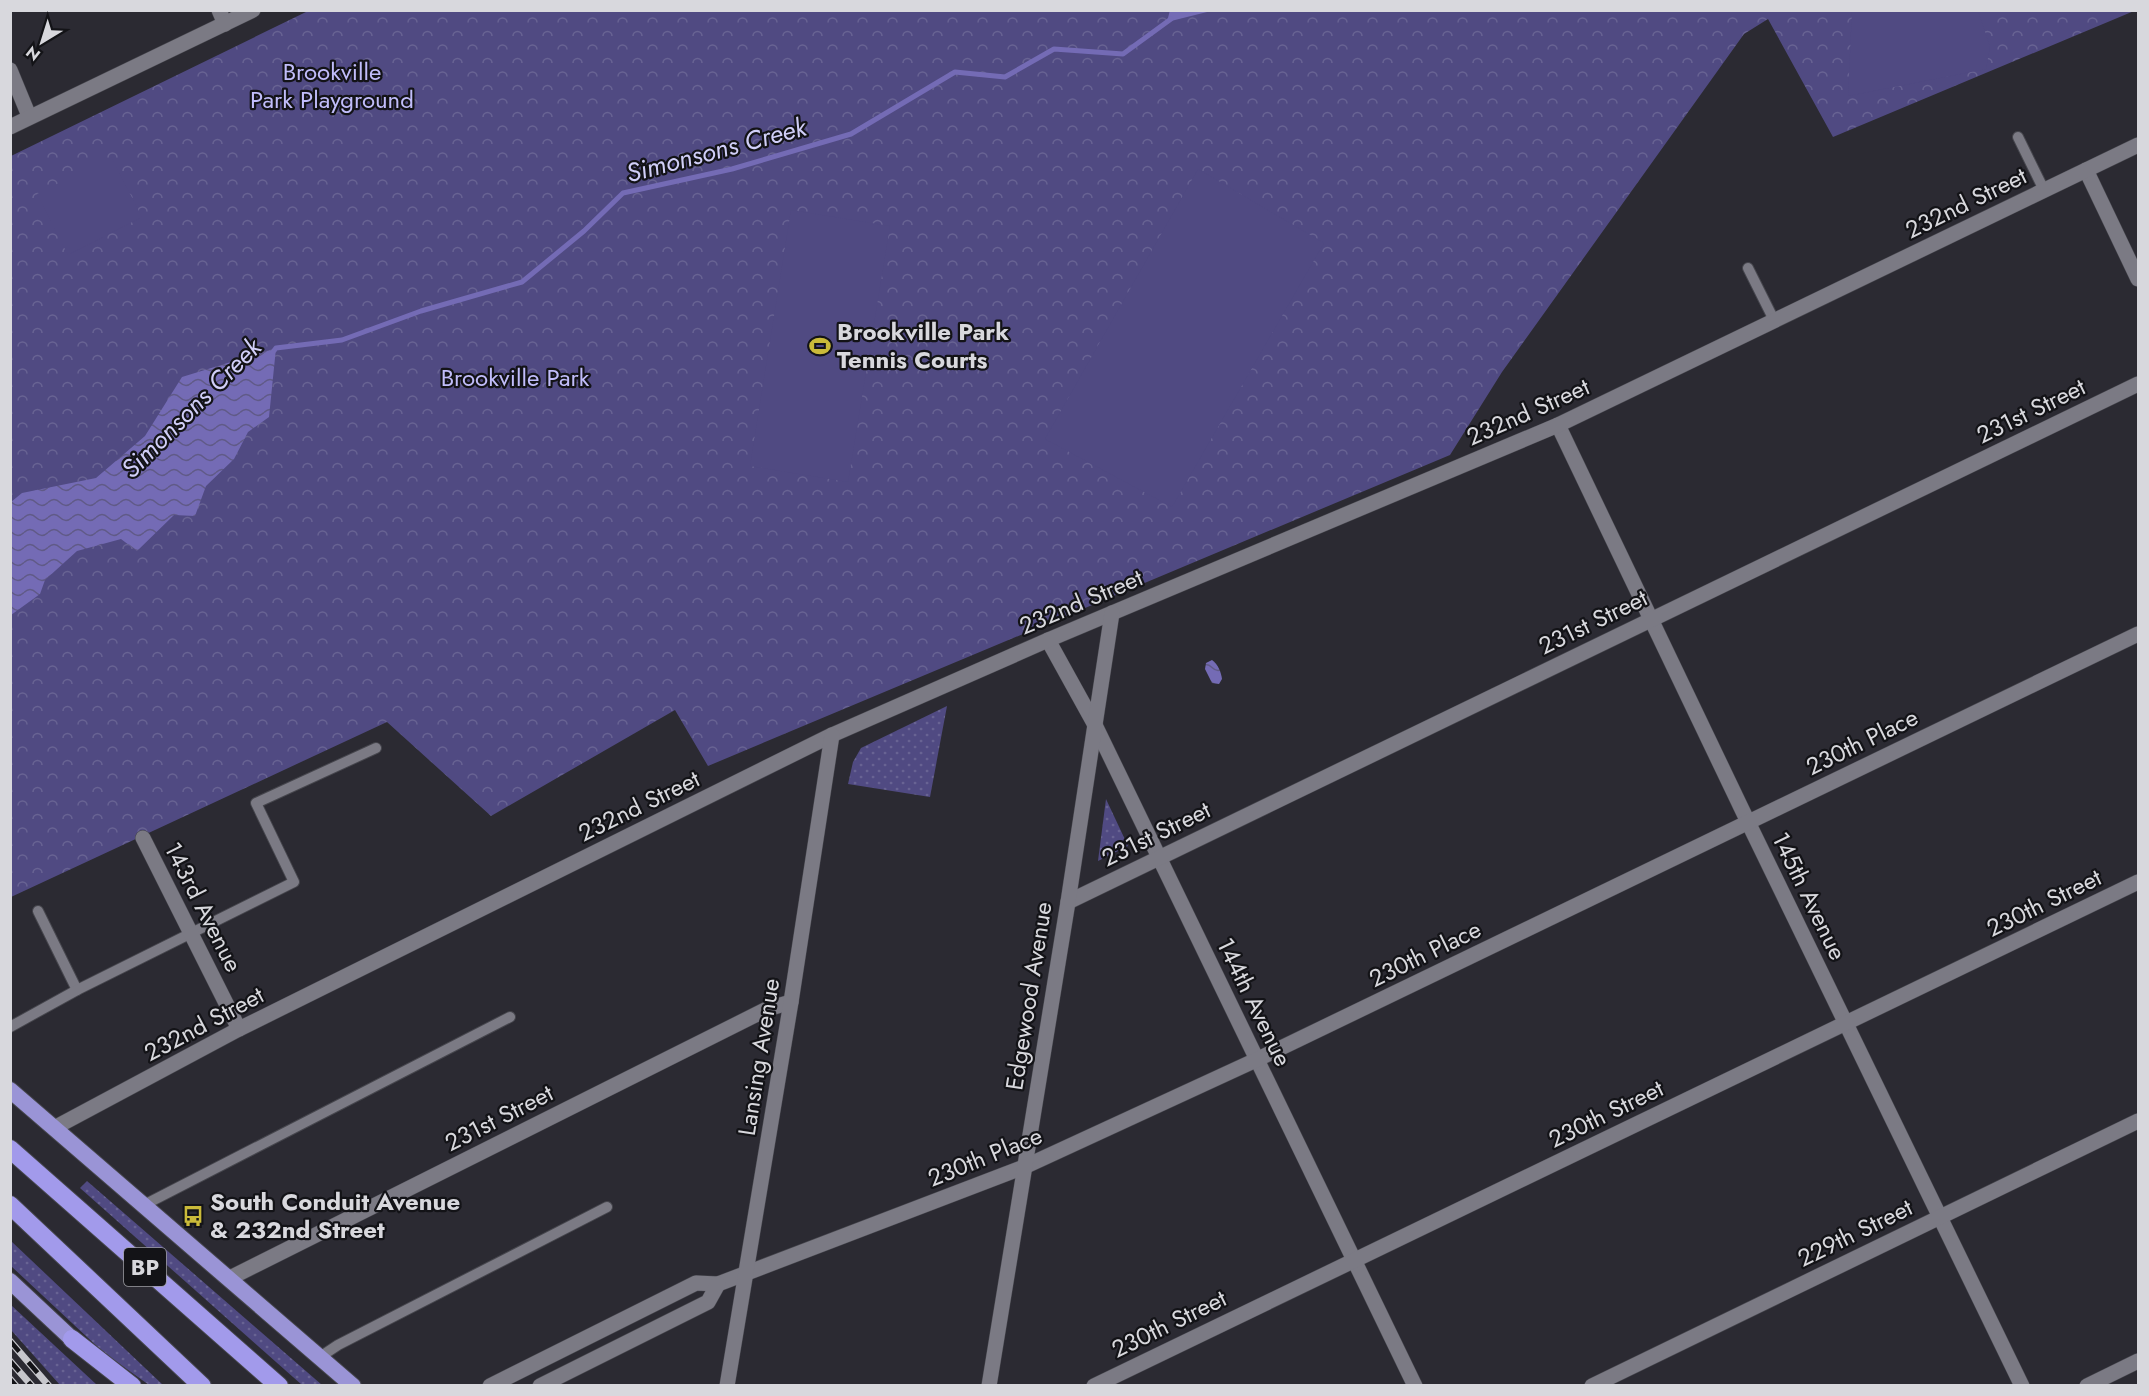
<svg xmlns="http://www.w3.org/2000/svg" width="2149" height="1396" font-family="Jost,sans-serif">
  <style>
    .grass { fill: url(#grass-dots) }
    .park { fill: url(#park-crowns) }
    .pitch { fill: #504a82 }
    .water { fill: url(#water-waves) }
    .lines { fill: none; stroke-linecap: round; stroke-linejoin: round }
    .stream { stroke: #746bb5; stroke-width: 5 }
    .service-casing { stroke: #46464d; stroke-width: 12 }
    .minor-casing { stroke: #46464d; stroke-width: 16 }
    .tertiary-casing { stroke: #46464d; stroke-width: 16 }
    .trunk-casing { stroke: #46464d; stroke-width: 18 }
    .motorway-casing { stroke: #46464d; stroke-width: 20 }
    .service { stroke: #7b7a84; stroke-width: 10 }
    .minor { stroke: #7b7a84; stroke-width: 15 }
    .tertiary { stroke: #7b7a84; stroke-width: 15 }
    .trunk { stroke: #9a94d6; stroke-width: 16 }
    .motorway { stroke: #a29aeb; stroke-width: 18 }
    .rail-casing { stroke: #c6c6cb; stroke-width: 7 }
    .rail { stroke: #131317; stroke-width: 4.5; stroke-dasharray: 14; stroke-linecap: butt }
    .labels { text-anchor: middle; stroke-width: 4.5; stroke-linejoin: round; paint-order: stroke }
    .shield { fill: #131317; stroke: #9d9da2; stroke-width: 1.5 }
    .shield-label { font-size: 22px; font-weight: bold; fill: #d8d8dd }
    .park-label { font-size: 24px; fill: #c1bdfa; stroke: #131317 }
    .street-label { font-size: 24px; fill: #d8d8dd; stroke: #131317 }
    .poi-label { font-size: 24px; font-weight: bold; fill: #d8d8dd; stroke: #131317; text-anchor: start }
    .water-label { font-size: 26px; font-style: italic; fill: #d1cff8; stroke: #131317 }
  </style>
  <defs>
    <pattern id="grass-dots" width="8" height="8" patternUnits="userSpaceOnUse" patternTransform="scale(1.5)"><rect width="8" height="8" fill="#504a82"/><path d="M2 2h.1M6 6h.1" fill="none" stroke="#686393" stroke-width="1.8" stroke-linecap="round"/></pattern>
    <pattern id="park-crowns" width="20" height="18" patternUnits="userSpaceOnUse" patternTransform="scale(1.5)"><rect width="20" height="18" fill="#504a82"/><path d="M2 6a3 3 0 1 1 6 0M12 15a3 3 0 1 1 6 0" fill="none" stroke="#686393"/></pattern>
    <pattern id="water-waves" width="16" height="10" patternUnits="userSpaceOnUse" patternTransform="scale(1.5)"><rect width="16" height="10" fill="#746bb5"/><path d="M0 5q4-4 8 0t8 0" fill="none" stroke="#605a87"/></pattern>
  </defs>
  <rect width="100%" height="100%" fill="#2b2a32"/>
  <!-- grass -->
  <g class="grass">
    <path d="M947,706L930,797L848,784L853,762L861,748Z"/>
    <path d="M1106,799L1128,846L1098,861Z"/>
    <path d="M87,1181L322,1385H302L80,1188Z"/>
    <path d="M11,1241L163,1385H149L103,1352L11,1266Z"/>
    <path d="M11,1305L97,1385H60L11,1330Z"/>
  </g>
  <!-- park -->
  <path class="park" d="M308,11H2134L1833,137L1768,19L1744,34L1502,372L1450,455L708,766L675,710L491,816L387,722L11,897V156Z"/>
  <!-- pitch -->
  <g class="pitch">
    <path d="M1852,11H1978L1990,47L1986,69L1848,96Z"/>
    <path d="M111,157L142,217L68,255L37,194Z"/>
    <path d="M1198,169L1324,243L1172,507L1045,439Z"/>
    <path d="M791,210L890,226L848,482L750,466Z"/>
  </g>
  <!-- water -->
  <g class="water">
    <path d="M1170,10H1211V11L1167,22Z"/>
    <path d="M276,348L269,417L248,432L234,459L206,486L195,516L174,515L137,551L121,539L77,551L45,580L40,594L11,615V502L22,493L96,478L145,436L182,377Z"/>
    <path d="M1212,660C1218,664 1221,672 1222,679L1219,684L1212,683L1205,669L1206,663Z"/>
  </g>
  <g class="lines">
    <!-- stream -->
    <path class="stream" d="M273,352L276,348L342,340L421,311L522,282L584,231L623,193L732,169L851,134L955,72L1005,77L1054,49L1123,54L1171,19"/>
    <defs>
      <g id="service">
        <path d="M2018,137L2044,190"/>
        <path d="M1748,268L1774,320"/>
        <path d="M38,911L77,990"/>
        <path d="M10,1027L77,990L294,882L256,803L376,748"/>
        <path d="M144,1205L510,1017"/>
        <path d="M320,1357L338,1345L607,1207"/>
      </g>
      <g id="minor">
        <path d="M219,10L225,24"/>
        <path d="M10,70L29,116"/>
        <path d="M2086,170L2138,279"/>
        <path d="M1558,425L1748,822L2022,1386"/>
        <path d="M1048,640L1095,725L1415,1386"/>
        <path d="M143,838L239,1029"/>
        <path d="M1068,902L2138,384"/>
        <path d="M54,1128L239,1029L832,735L1048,640L1558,425L2138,145"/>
        <path d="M230,1278L767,1009L791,1002"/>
        <path d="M490,1386L696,1283L718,1284L1024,1167L1256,1060L2138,634"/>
        <path d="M540,1386L708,1302L718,1284"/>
        <path d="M727,1386L791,1002L832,735"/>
        <path d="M989,1386L1068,902L1112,613"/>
        <path d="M1094,1386L2138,882"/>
        <path d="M1592,1386L2138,1121"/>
        <path d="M2087,1386L2138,1361"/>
      </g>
      <path id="tertiary" d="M10,127L253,10"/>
      <g id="trunk">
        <path d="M10,1090L353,1386"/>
        <path d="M10,1281L72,1339"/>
      </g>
      <g id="motorway">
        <path d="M10,1149L279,1386"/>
        <path d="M10,1205L202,1386"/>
        <path d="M72,1339L132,1386"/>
      </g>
    </defs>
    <!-- service casing -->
    <use href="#service" class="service-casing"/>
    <!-- minor casing -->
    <use href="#minor" class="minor-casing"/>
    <!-- tertiary casing -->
    <use href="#tertiary" class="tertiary-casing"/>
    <!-- trunk casing -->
    <use href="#trunk" class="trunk-casing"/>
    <!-- motorway casing -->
    <use href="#motorway" class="motorway-casing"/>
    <!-- service -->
    <use href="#service" class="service"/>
    <!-- minor -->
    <use href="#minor" class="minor"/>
    <!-- tertiary -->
    <use href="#tertiary" class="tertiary"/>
    <!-- trunk -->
    <use href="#trunk" class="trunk"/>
    <!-- motorway -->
    <use href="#motorway" class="motorway"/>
    <defs>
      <g id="rail">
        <path d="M10,1341L49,1386"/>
        <path d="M10,1361L32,1386"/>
        <path d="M10,1379L16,1386"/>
      </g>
    </defs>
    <!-- rail casing -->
    <use href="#rail" class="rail-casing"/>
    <!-- rail -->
    <use href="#rail" class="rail"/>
  </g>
  <!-- icons -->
  <defs>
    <symbol id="stadium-bare" viewBox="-9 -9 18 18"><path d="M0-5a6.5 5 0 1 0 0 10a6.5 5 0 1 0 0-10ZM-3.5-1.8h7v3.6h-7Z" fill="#caba3a" stroke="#131317" stroke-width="2.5" paint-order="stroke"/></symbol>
    <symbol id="bus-bare" viewBox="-9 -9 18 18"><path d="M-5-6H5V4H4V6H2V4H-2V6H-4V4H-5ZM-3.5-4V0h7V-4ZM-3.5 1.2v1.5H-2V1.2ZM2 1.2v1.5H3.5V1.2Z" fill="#caba3a" stroke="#131317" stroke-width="2.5" paint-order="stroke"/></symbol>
  </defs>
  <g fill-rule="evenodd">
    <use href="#stadium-bare" x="805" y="331" width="30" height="30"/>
    <use href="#bus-bare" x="178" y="1201" width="30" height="30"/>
  </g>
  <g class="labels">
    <!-- shield labels -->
    <rect class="shield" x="124" y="1248" width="42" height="38" rx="4.5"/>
    <g class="shield-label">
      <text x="145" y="1275">BP</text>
    </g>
    <!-- park labels -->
    <g class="park-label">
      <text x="332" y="80">Brookville<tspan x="332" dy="28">Park Playground</tspan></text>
      <text x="515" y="386">Brookville Park</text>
    </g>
    <!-- street labels -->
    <g class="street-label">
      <text transform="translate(1966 203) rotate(-26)" y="8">232nd Street</text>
      <text transform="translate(2031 411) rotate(-26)" y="8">231st Street</text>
      <text transform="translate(1528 412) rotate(-24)" y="8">232nd Street</text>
      <text transform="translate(1081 602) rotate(-23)" y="8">232nd Street</text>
      <text transform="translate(1593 622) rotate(-26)" y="8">231st Street</text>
      <text transform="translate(1862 742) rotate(-26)" y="8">230th Place</text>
      <text transform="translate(639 806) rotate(-26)" y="8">232nd Street</text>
      <text transform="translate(1156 834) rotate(-26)" y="8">231st Street</text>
      <text transform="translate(1809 896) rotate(64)" y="8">145th Avenue</text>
      <text transform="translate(2044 903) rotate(-26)" y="8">230th Street</text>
      <text transform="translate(203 907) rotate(63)" y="8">143rd Avenue</text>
      <text transform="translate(1425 954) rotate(-26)" y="8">230th Place</text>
      <text transform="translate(1029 996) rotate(-81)" y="8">Edgewood Avenue</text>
      <text transform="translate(1254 1002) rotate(64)" y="8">144th Avenue</text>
      <text transform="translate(204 1024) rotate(-28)" y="8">232nd Street</text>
      <text transform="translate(759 1057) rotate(-81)" y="8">Lansing Avenue</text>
      <text transform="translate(1606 1114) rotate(-26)" y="8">230th Street</text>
      <text transform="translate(499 1118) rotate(-27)" y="8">231st Street</text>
      <text transform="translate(985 1157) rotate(-22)" y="8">230th Place</text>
      <text transform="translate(1855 1233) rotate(-26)" y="8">229th Street</text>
      <text transform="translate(1169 1324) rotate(-26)" y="8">230th Street</text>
    </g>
    <!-- poi labels -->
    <g class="poi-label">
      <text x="837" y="340">Brookville Park<tspan x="837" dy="28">Tennis Courts</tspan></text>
      <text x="210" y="1210">South Conduit Avenue<tspan x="210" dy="28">&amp; 232nd Street</tspan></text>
    </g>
    <!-- water labels -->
    <g class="water-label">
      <text transform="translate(716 150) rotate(-15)" y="9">Simonsons Creek</text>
      <text transform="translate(191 408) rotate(-45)" y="9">Simonsons Creek</text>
    </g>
  </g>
  <!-- border -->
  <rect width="2149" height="1396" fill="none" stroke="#d8d8dd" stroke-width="24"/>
  <!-- north arrow -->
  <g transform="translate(42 42) rotate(218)" stroke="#131317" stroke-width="4.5" paint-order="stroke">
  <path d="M0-4.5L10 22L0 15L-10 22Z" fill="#d8d8dd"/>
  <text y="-9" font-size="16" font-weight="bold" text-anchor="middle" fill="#d8d8dd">N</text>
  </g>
</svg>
